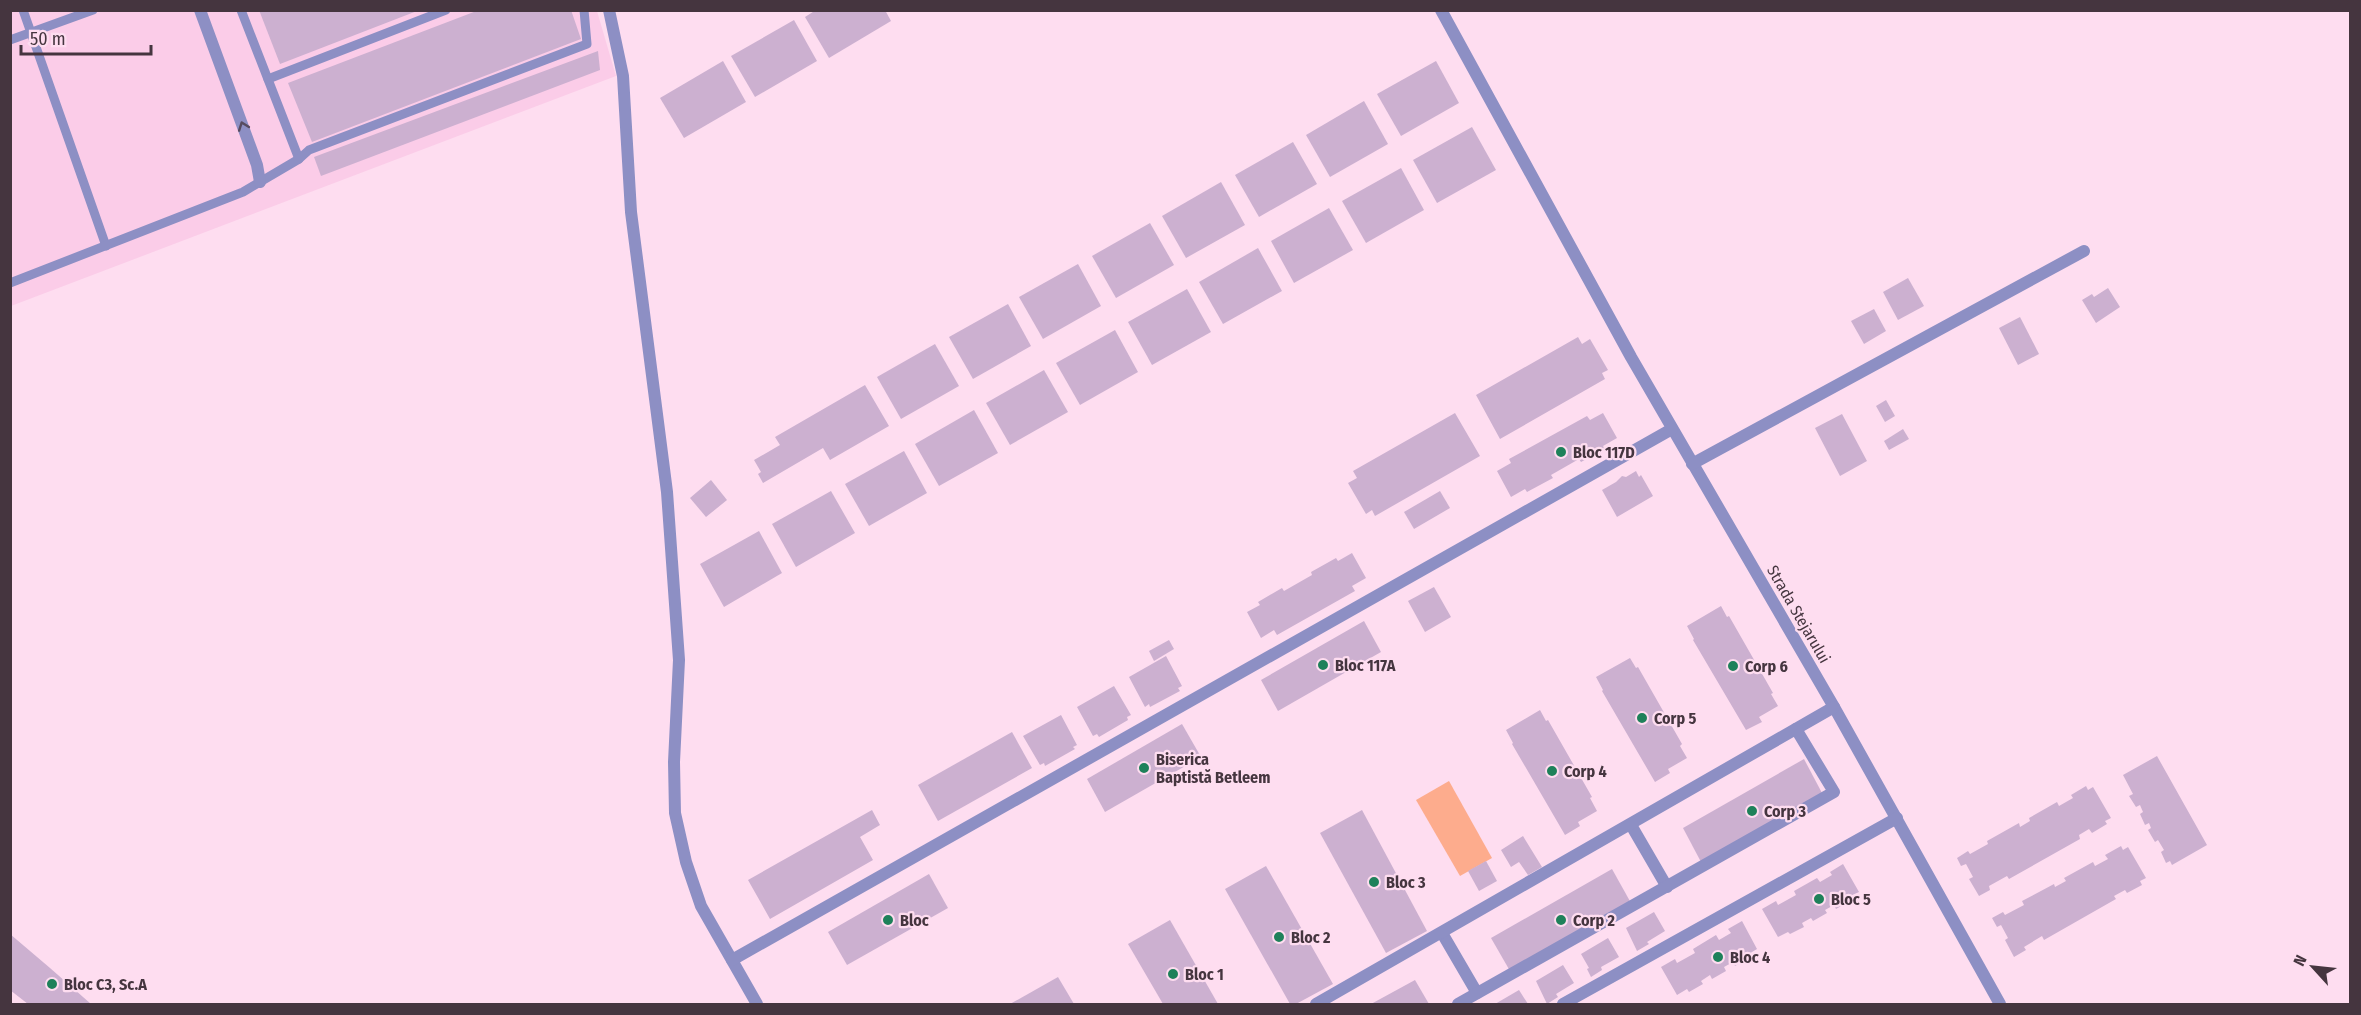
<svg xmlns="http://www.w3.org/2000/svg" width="2361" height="1015" font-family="'Fira Sans Condensed',sans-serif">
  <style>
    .built { fill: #fbcce8 }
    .green { fill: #fdac8d }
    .building { fill: #ccb0d0 }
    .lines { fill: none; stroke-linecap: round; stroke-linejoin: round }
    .lane { stroke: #8d8fc4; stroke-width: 9 }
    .street { stroke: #8d8fc4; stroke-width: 12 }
    .oneway { stroke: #574c60 }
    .poi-dot { fill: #1e815a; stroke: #feddf0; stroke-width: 2 }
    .labels { text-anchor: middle; stroke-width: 4.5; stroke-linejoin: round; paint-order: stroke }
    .poi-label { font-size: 16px; font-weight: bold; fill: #45353f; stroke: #feddf0; text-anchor: start }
    .street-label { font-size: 16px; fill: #45353f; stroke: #feddf0 }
  </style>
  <rect width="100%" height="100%" fill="#feddf0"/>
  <!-- built -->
  <path class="built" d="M11,11H597L616,76L11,306Z"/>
  <!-- green -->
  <path class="green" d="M1449,781L1492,858L1460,876L1416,800Z"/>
  <!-- building -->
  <g class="building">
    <path d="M259,10H417V11L280,64Z"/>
    <path d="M479,10H571L581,39L312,142L288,83Z"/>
    <path d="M816,10H885L891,21L829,58L805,17Z"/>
    <path d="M794,20L817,61L755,97L731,56Z"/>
    <path d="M598,51L600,70L321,176L314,157Z"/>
    <path d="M723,61L746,102L684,138L660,98Z"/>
    <path d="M1436,61L1459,103L1401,136L1377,94Z"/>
    <path d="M1364,101L1388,144L1330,177L1306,135Z"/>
    <path d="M1472,127L1496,170L1437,203L1413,160Z"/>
    <path d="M1293,142L1317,184L1259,217L1235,175Z"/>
    <path d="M1401,168L1424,210L1366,243L1342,201Z"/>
    <path d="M1221,182L1245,225L1186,258L1162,216Z"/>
    <path d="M1329,208L1353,250L1294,283L1271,241Z"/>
    <path d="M1150,223L1174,265L1116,298L1092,256Z"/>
    <path d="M1258,248L1282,291L1223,324L1199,282Z"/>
    <path d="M1078,264L1101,306L1043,339L1019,297Z"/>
    <path d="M1908,278L1924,306L1898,320L1883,292Z"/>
    <path d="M2108,288L2120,307L2096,323L2082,300L2092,294L2094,297Z"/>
    <path d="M1187,289L1211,332L1152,365L1128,322Z"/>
    <path d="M1008,304L1031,346L973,379L949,337Z"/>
    <path d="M1874,309L1886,331L1864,344L1851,321Z"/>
    <path d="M2020,317L2039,354L2018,365L1999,328Z"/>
    <path d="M1115,330L1138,372L1080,405L1056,363Z"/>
    <path d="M1578,337L1582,344L1590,339L1608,370L1602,373L1605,379L1500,439L1476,395Z"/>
    <path d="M935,344L959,386L901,419L877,377Z"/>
    <path d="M1044,370L1068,412L1010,445L986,403Z"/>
    <path d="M865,385L889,426L830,460L823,448L763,483L758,474L761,472L754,460L780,445L775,437Z"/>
    <path d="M1886,400L1895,416L1885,422L1876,406Z"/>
    <path d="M974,410L998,453L939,486L915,444Z"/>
    <path d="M1455,413L1480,456L1375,516L1372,510L1366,514L1348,483L1357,478L1353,471Z"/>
    <path d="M1603,413L1617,438L1603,446L1605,449L1581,462L1579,459L1551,475L1553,478L1527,492L1525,489L1511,497L1497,471L1511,463L1509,459L1587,416L1590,420Z"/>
    <path d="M1842,414L1867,461L1840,476L1815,428Z"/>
    <path d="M1903,429L1909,439L1889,450L1884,441Z"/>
    <path d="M904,451L927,493L869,526L845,484Z"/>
    <path d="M1636,471L1639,477L1641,475L1653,496L1617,517L1602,490L1616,482L1622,476L1626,477Z"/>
    <path d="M711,480L727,500L706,517L690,498Z"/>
    <path d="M831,491L855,533L796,567L772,524Z"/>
    <path d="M1440,491L1450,508L1414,529L1404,512Z"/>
    <path d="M759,531L782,573L724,607L700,564Z"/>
    <path d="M1352,553L1366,578L1352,586L1355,591L1277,635L1274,630L1261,638L1247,612L1260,605L1258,602L1282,588L1284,591L1312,575L1311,572L1336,558L1338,561Z"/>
    <path d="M1434,587L1451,617L1425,632L1408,601Z"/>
    <path d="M1721,606L1727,617L1729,616L1773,693L1771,694L1778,706L1759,717L1762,722L1746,730L1693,640L1694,639L1687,626Z"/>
    <path d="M1364,621L1381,652L1278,711L1261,680Z"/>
    <path d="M1169,640L1174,649L1154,661L1149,651Z"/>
    <path d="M1166,656L1182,686L1178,688L1180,691L1150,707L1149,704L1145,707L1129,677Z"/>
    <path d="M1630,658L1636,668L1638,667L1682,744L1680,746L1687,758L1668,769L1670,773L1655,782L1602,691L1603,690L1596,677Z"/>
    <path d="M1114,686L1131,715L1127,717L1128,720L1099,737L1097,734L1093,736L1077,707Z"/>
    <path d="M1540,710L1546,721L1548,720L1592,797L1590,798L1597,811L1578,822L1580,826L1565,835L1512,744L1513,743L1506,730Z"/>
    <path d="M1061,715L1077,745L1073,747L1075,749L1045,766L1044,763L1040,765L1023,736Z"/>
    <path d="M1182,724L1201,757L1105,812L1087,779Z"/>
    <path d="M1012,732L1032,768L938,821L918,785Z"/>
    <path d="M2157,756L2207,845L2172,865L2170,861L2166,863L2161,852L2164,850L2158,840L2155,842L2148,830L2151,828L2149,823L2145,825L2140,814L2143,812L2140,805L2136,807L2129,796L2133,794L2123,775Z"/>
    <path d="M1804,759L1822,793L1701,862L1683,828Z"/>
    <path d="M2086,786L2088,790L2093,787L2111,818L2105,821L2107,824L2092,833L2089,829L2079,835L2080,839L2009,879L2007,876L1989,886L1990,890L1979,896L1969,879L1973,877L1966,864L1961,866L1957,858L1968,851L1970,854L1988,844L1987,841L2019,823L2020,827L2030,821L2029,818L2057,802L2059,806L2073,798L2071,795Z"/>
    <path d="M872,810L880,825L860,837L873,860L770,919L748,880Z"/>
    <path d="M1362,810L1427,931L1386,953L1320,833Z"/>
    <path d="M1523,836L1542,867L1528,875L1519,862L1511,867L1501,850Z"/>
    <path d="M2121,846L2123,850L2128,847L2146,878L2140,881L2142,885L2127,893L2125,890L2114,896L2116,899L2044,940L2042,936L2024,947L2026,950L2014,957L2005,940L2008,938L2001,925L1997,927L1992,918L2003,912L2005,915L2024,905L2022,901L2054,884L2055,887L2066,881L2064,878L2093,862L2095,866L2108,859L2105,855Z"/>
    <path d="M1486,861L1497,881L1479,891L1468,871Z"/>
    <path d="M1843,864L1859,892L1848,897L1850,901L1836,909L1834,905L1825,910L1827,913L1813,921L1811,918L1802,923L1804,927L1790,934L1788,932L1778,937L1762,909L1776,901L1778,905L1796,895L1794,891L1817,878L1820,882L1832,875L1830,872Z"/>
    <path d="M1266,866L1333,984L1296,1004H1290L1225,889Z"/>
    <path d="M1612,869L1631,903L1510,971L1491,938Z"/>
    <path d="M929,874L948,908L847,965L828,932Z"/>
    <path d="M1654,912L1665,931L1647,942L1649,944L1637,951L1626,928Z"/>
    <path d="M1170,920L1218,1004H1163L1128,944Z"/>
    <path d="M1742,921L1757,949L1747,955L1749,958L1735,966L1733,962L1724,967L1726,971L1712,979L1710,975L1701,981L1703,984L1689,992L1687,989L1677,995L1661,967L1675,959L1677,963L1695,953L1693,949L1716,935L1719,940L1731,933L1728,929Z"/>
    <path d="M10,934L50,968L91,1004H28L10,990Z"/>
    <path d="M1608,938L1619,957L1601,967L1602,970L1591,977L1587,969L1589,968L1581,954Z"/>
    <path d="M1563,965L1574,983L1556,994L1558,997L1547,1004L1536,981Z"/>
    <path d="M1058,977L1074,1004H1010Z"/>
    <path d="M1415,980L1429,1004H1371Z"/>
    <path d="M1519,990L1528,1004H1495Z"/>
  </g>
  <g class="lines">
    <!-- lane -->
    <g class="lane">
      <path d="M23,10L106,246"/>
      <path d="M241,10L299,159"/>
      <path d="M10,40L93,10"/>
      <path d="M268,79L446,10"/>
      <path d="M10,283L243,192L299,159L309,150L587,44L584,10"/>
    </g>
    <!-- street -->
    <g class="street">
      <path d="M200,10L257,165L260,182"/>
      <path d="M609,10L623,76L631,212L667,492L679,660L674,762L675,813L686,862L701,906L757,1004"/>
      <path d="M1441,10L1631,357L1834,707L2000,1004"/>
      <path d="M1692,464L2084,251"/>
      <path d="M1631,825L1667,887"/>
      <path d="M1442,933L1477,993"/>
      <path d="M732,960L1672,429"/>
      <path d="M1316,1004L1834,707"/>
      <path d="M1458,1004L1834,792L1796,729"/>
      <path d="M1563,1004L1897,818"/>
    </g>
  </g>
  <!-- one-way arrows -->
  <defs><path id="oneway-chevron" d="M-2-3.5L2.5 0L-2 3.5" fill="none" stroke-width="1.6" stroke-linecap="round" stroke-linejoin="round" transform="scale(1.5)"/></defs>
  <use class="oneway" href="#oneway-chevron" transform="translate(243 126) rotate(-110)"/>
  <!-- markers -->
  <g class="poi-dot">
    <circle cx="1561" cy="452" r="6"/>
    <circle cx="1323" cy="665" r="6"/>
    <circle cx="1733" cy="666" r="6"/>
    <circle cx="1642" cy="718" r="6"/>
    <circle cx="1144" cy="768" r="6"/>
    <circle cx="1552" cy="771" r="6"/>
    <circle cx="1752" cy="811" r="6"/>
    <circle cx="1374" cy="882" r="6"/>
    <circle cx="1819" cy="899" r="6"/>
    <circle cx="888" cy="920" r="6"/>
    <circle cx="1561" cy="920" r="6"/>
    <circle cx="1279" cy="937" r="6"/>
    <circle cx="1718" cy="957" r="6"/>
    <circle cx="1173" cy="974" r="6"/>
    <circle cx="52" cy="984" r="6"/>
  </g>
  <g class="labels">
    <!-- poi labels -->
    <g class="poi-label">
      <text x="1573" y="458">Bloc 117D</text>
      <text x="1335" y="671">Bloc 117A</text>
      <text x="1745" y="672">Corp 6</text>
      <text x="1654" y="724">Corp 5</text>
      <text x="1156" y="765">Biserica<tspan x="1156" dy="18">Baptistă Betleem</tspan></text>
      <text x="1564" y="777">Corp 4</text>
      <text x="1764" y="817">Corp 3</text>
      <text x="1386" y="888">Bloc 3</text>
      <text x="1831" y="905">Bloc 5</text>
      <text x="900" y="926">Bloc</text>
      <text x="1573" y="926">Corp 2</text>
      <text x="1291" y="943">Bloc 2</text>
      <text x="1730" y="963">Bloc 4</text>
      <text x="1185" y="980">Bloc 1</text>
      <text x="64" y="990">Bloc C3, Sc.A</text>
    </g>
    <!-- street labels -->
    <g class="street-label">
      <text transform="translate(1799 614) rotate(60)" y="6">Strada Stejarului</text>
    </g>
  </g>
  <!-- border -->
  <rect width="2361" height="1015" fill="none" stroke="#45353f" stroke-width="24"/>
  <!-- north arrow -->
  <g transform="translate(2313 967) rotate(297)" stroke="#feddf0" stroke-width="4.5" paint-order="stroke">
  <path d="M0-4.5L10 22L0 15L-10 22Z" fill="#45353f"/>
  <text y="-9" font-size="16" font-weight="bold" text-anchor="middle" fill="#45353f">N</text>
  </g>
  <!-- scale -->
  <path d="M21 45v9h130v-9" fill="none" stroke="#45353f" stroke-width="3"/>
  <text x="30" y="45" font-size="18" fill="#45353f" stroke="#feddf0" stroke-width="4.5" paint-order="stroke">50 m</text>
</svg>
